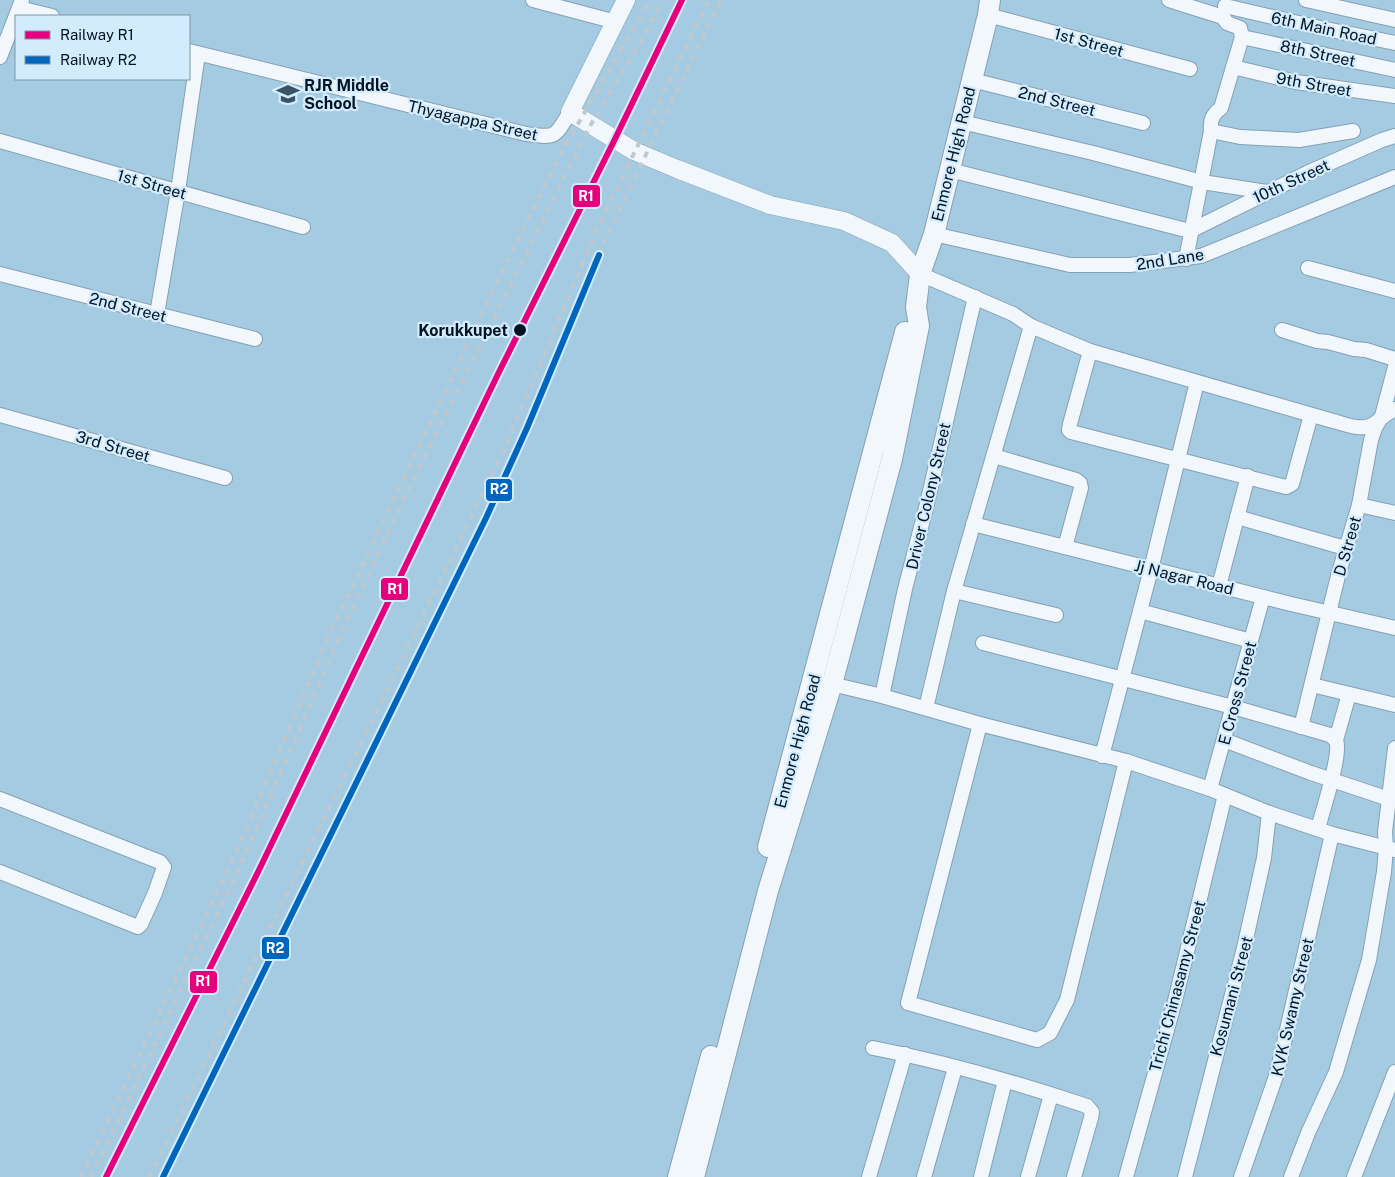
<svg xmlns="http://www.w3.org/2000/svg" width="1395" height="1177" font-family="'Public Sans',sans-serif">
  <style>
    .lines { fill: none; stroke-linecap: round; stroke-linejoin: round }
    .minor-casing { stroke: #83a1b4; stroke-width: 16 }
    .tertiary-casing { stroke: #83a1b4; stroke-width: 19 }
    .secondary-casing { stroke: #83a1b4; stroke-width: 22 }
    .minor { stroke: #f2f7fb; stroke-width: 14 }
    .tertiary { stroke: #f2f7fb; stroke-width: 18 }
    .secondary { stroke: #f2f7fb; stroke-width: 20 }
    .rail { stroke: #bdc8cf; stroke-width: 4; stroke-dasharray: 6 6; stroke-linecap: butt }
    .rail-1-casing { stroke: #d2ecfe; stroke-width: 10 }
    .rail-2-casing { stroke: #d2ecfe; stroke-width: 10 }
    .rail-1 { stroke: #e5007d; stroke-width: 6 }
    .rail-2 { stroke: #0065bd; stroke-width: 6 }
    .stop-dot { fill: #001423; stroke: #d2ecfe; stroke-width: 2 }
    .labels { text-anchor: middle; stroke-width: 4.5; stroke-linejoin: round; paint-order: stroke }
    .street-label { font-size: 16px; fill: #001423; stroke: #d2ecfe }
    .poi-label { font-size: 16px; font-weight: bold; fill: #001423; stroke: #d2ecfe; text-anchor: start }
    .stop-label { font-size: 16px; font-weight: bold; fill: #001423; stroke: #d2ecfe; text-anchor: end }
    .line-badge { stroke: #d2ecfe; stroke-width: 2 }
    .badge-label { font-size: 14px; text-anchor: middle; font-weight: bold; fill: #fff }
  </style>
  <rect width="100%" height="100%" fill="#a5cbe3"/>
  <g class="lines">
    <defs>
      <g id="minor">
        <path d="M533,0L616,22"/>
        <path d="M1169,0L1223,17"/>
        <path d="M1306,0L1395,20"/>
        <path d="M1225,6L1316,27L1395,43"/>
        <path d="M19,8L52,16"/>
        <path d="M988,15L1190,69"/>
        <path d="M1242,37L1395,70"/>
        <path d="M189,51L526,134C557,138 554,138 570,112"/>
        <path d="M0,57L22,0"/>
        <path d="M1233,67L1296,82L1395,96"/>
        <path d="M972,80L1143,123"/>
        <path d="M962,122L1093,153L1202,182L1267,192"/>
        <path d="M1211,131L1240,137L1299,140L1353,131"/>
        <path d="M0,141L303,227"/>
        <path d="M950,170L1190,231L1307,173L1382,140L1395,136"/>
        <path d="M934,234L1070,265H1130L1201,256L1395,177"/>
        <path d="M1186,259L1211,131C1210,120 1212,115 1221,108L1242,37L1240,28L1227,23L1223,17"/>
        <path d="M1308,268L1395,291"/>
        <path d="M0,274L255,339"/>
        <path d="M920,274L1013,314L1031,326L1090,351L1333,421C1345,424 1361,431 1372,425C1380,420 1386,413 1395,409"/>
        <path d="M157,314L178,191L198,54"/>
        <path d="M1282,330L1317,341L1328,342L1354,349L1366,350L1395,359"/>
        <path d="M1090,351L1070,424L1069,430L1071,432L1286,487L1292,484L1311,415"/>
        <path d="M0,415L225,478"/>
        <path d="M994,456L1076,480L1080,483L1081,488L1065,547"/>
        <path d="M1359,505L1395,513"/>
        <path d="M1237,517L1345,548"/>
        <path d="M973,524L1291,604L1395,628"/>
        <path d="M1219,586L1248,476"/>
        <path d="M954,591L1056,615"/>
        <path d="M1140,611L1251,641"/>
        <path d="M983,643L1233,707L1330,735L1336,740"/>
        <path d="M823,682L882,696L980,724L1126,761L1210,789L1269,813L1332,834L1395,850"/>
        <path d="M1312,685L1395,705"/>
        <path d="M882,696L905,589L926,508L975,297"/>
        <path d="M926,708L954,591L1031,326"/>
        <path d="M980,724L908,1003L1037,1040L1050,1033L1067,1000L1126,761"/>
        <path d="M1301,727L1338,576L1359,505L1371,440L1375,428L1382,416L1395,367"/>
        <path d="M1224,740L1311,773L1389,799"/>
        <path d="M1102,756L1151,569L1197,382"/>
        <path d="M1210,789L1263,597"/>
        <path d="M0,799L160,862L164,867L155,893L141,924L138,927L0,872"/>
        <path d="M1318,829C1322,812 1342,754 1336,740L1349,694"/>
        <path d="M873,1048C945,1062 1018,1083 1087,1106L1092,1112L1091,1118L1074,1177"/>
        <path d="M869,1177L905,1054"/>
        <path d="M924,1177L955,1068"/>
        <path d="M981,1177L1005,1081"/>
        <path d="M1028,1177L1051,1095"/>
        <path d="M1126,1177L1175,1001L1225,795"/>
        <path d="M1185,1177L1244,948L1264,858L1269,813"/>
        <path d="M1241,1177L1277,1073L1332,834"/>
        <path d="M1291,1177L1308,1133L1336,1072L1369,960L1384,872L1386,847L1385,832L1395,748"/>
        <path d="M1354,1177L1395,1072"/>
      </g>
      <path id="tertiary" d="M626,0L570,112L634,151L677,169L770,205L844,221L892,243L920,274"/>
      <g id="secondary">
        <path d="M768,847L905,332"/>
        <path d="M678,1177L711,1056"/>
        <path d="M694,1177L768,891L832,684L892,459L919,326L916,307L920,274L934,234L988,15L990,0"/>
      </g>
    </defs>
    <!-- minor casing -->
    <use href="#minor" class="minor-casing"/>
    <!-- tertiary casing -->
    <use href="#tertiary" class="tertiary-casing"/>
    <!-- secondary casing -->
    <use href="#secondary" class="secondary-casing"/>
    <!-- minor -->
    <use href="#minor" class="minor"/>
    <!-- tertiary -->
    <use href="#tertiary" class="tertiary"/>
    <!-- secondary -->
    <use href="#secondary" class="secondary"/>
    <!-- rail -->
    <g class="rail">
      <path d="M81,1177L234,857L331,631L509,257L557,160L650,0"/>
      <path d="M91,1177L238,871L344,627L404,499L590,126L629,62L664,0"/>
      <path d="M149,1177L503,452L599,225L709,0"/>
      <path d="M163,1177L486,518L527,428L606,237L721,0"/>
    </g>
    <defs>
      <path id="rail-1" d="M106,1177L258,872L499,372L615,139L682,0"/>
      <path id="rail-2" d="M163,1177L486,518L527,428L599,255"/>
    </defs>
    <!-- rail-1 casing -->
    <use href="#rail-1" class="rail-1-casing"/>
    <!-- rail-2 casing -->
    <use href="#rail-2" class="rail-2-casing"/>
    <!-- rail-1 -->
    <use href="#rail-1" class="rail-1"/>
    <!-- rail-2 -->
    <use href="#rail-2" class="rail-2"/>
  </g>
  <!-- icons -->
  <defs>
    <symbol id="school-bare" viewBox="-9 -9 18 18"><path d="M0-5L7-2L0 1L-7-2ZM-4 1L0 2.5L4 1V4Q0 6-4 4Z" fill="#3a5466" stroke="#d2ecfe" stroke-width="2.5" paint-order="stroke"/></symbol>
  </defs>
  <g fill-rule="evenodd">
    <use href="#school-bare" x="272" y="78" width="32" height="32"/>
  </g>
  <!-- markers -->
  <circle class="stop-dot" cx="520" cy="330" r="7"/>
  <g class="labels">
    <!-- street labels -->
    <g class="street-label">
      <text transform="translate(1324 28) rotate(12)" y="6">6th Main Road</text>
      <text transform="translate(1089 42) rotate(15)" y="6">1st Street</text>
      <text transform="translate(1318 53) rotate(12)" y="6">8th Street</text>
      <text transform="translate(1314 84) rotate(10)" y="6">9th Street</text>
      <text transform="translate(1057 101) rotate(14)" y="6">2nd Street</text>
      <text transform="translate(473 120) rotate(13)" y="6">Thyagappa Street</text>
      <text transform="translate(953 154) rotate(-76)" y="6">Enmore High Road</text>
      <text transform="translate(1291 181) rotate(-25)" y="6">10th Street</text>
      <text transform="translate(152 184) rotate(16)" y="6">1st Street</text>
      <text transform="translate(1170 259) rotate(-9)" y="6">2nd Lane</text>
      <text transform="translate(128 307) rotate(14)" y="6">2nd Street</text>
      <text transform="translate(113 446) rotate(16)" y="6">3rd Street</text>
      <text transform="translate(928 496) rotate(-77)" y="6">Driver Colony Street</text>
      <text transform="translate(1347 546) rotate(-74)" y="6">D Street</text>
      <text transform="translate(1184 577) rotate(14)" y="6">Jj Nagar Road</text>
      <text transform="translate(1237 693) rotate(-75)" y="6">E Cross Street</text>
      <text transform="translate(797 741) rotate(-75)" y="6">Enmore High Road</text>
      <text transform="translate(1177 986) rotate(-75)" y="6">Trichi Chinasamy Street</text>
      <text transform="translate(1231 996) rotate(-75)" y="6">Kosumani Street</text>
      <text transform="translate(1292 1007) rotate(-77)" y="6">KVK Swamy Street</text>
    </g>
    <!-- poi labels -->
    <g class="poi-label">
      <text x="304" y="91">RJR Middle<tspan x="304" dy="18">School</tspan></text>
    </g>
    <!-- stop labels -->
    <g class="stop-label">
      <text x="508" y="336">Korukkupet</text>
    </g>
  </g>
  <g class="line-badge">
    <rect x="572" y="184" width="29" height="24" rx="5" fill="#e5007d"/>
    <rect x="485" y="478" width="28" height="24" rx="5" fill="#0065bd"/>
    <rect x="380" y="577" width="29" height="24" rx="5" fill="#e5007d"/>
    <rect x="261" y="936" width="29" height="24" rx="5" fill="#0065bd"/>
    <rect x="189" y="970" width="29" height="24" rx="5" fill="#e5007d"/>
  </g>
  <g class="badge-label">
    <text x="586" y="201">R1</text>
    <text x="499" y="494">R2</text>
    <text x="395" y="594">R1</text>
    <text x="275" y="953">R2</text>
    <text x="203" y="986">R1</text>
  </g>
  <!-- legend -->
  <rect x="15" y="15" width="175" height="65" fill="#d2ecfe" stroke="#7e96a6"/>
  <rect x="25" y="31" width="25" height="8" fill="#e5007d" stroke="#7e96a6"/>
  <text x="60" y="40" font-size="15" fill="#001423">Railway R1</text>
  <rect x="25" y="56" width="25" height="8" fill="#0065bd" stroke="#7e96a6"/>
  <text x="60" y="65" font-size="15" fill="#001423">Railway R2</text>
</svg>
